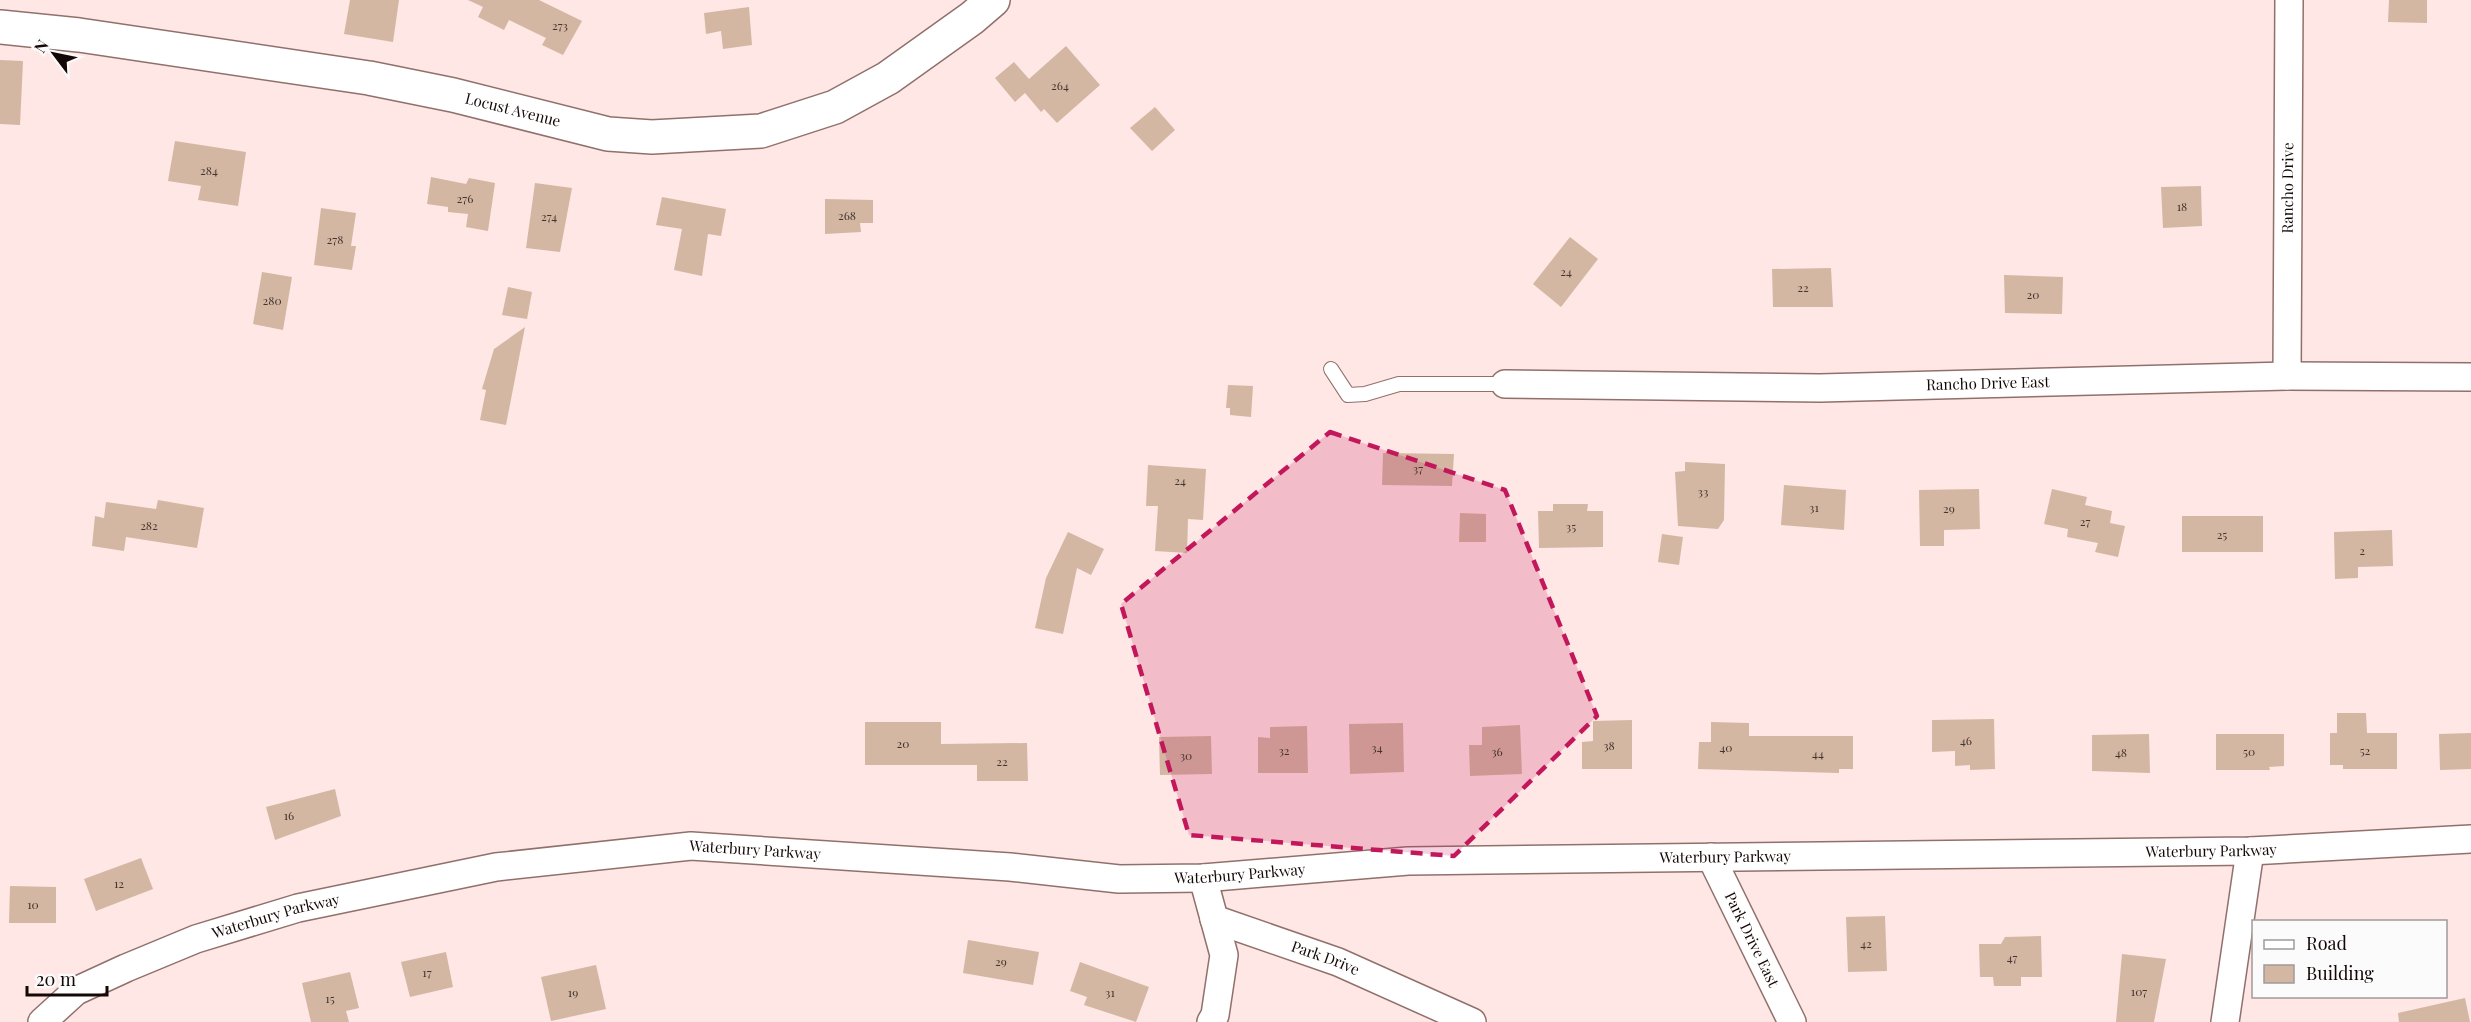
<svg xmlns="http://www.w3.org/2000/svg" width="2471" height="1022" font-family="'Playfair Display',serif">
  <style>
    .building { fill: #d3b7a3 }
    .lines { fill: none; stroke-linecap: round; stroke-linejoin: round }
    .service-casing { stroke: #91706b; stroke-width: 16 }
    .minor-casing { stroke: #91706b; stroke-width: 30 }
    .tertiary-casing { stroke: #91706b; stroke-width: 36 }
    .service { stroke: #fff; stroke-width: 14 }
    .minor { stroke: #fff; stroke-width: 27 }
    .tertiary { stroke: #fff; stroke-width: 33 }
    .marked { fill: #c2185b; fill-opacity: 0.2; stroke: #c2185b; stroke-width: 4.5; stroke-dasharray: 12 8; stroke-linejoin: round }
    .labels { text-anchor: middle; stroke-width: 5; stroke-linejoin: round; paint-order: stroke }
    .number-label { font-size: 12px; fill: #44342e }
    .street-label { font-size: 15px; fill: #140807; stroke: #fbfbfb }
  </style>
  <rect width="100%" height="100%" fill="#fee7e4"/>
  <!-- building -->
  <g class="building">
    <path d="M350,0H399L393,42L344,34Z"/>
    <path d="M468,0H539L582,21L563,55L542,45L546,38L509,20L504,30L478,17L483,7Z"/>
    <path d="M2389,0H2427V23L2388,22Z"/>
    <path d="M749,7L752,45L723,49L721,31L706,34L704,13Z"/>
    <path d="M1066,46L1100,85L1057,123L1044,109L1041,112L1025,93L1015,102L995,78L1014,62L1029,79Z"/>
    <path d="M0,60L23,61L20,125L0,124Z"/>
    <path d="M1155,107L1175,130L1152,151L1130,128Z"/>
    <path d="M175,141L246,152L238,206L198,200L201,186L168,181Z"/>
    <path d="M431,177L466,184L469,178L495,183L488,231L466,227L468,214L448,212V207L427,204Z"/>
    <path d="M535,183L572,188L560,252L526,248Z"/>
    <path d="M2201,186L2202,226L2163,228L2161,187Z"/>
    <path d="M662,197L726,209L721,236L708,234L702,276L674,270L682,229L656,225Z"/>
    <path d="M825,199L873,200V223H860L861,232L825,234Z"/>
    <path d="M321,208L356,213L351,246H356L352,270L314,265Z"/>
    <path d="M1570,237L1598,259L1561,307L1533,284Z"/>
    <path d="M1831,268L1833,307H1773L1772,269Z"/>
    <path d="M262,272L292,277L283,330L253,324Z"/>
    <path d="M2004,275L2063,277L2062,314L2005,313Z"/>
    <path d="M508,287L532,292L527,319L502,315Z"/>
    <path d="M525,327L506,425L480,420L486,390L482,389L494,349Z"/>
    <path d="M1228,385L1253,386L1251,417L1230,415V408H1226Z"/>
    <path d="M1383,453L1454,454L1452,486L1382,485Z"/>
    <path d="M1685,462L1725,464L1724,520L1718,529L1678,526L1675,472L1685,471Z"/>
    <path d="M1148,465L1206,469L1203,520L1188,519L1187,553L1155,551L1158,506H1146Z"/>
    <path d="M1784,485L1846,490L1844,530L1781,525Z"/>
    <path d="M1979,489L1980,529L1944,530V546H1920L1919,490Z"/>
    <path d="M2052,489L2087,497L2085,505L2112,511L2110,523L2125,526L2118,557L2095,552L2098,543L2067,537L2068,529L2044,524Z"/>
    <path d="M158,500L204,508L197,548L126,537L124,551L92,546L95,516L104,518L106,502L156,509Z"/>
    <path d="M1553,504H1588L1587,511H1603V547L1539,548L1538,511H1553Z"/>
    <path d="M1460,513L1486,514V542H1459Z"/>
    <rect x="2182" y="516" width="81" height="36"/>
    <path d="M2392,530L2393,566L2358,567V578L2335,579L2334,532Z"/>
    <path d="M1068,532L1104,549L1091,575L1077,568L1063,634L1035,628L1046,578Z"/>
    <path d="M1662,534L1683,537L1679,565L1658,562Z"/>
    <path d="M2337,713H2366L2367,733H2397V769H2343V765H2330V733H2337Z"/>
    <path d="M1994,719L1995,769L1970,770V765L1955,766V751L1932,752V720Z"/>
    <path d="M1632,720V769H1582V742L1593,741V721Z"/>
    <path d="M865,722H941V744L1027,743L1028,781H977V765H865Z"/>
    <path d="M1711,722L1749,723V736H1853V769H1839V773L1698,769L1699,742H1711Z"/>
    <path d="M1403,723L1404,772L1350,774L1349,724Z"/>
    <path d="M1520,725L1522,774L1470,776L1469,745H1482V727Z"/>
    <path d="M1307,726L1308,773H1258V737L1270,738V727Z"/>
    <path d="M2471,733V769L2440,770L2439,734Z"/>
    <path d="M2149,734L2150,773L2092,771V735Z"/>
    <path d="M2216,734H2284V766L2269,767L2270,770H2216Z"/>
    <path d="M1211,736L1212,774L1160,775L1159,737Z"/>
    <path d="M335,789L341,816L275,840L266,807Z"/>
    <path d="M141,858L153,889L96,911L84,879Z"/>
    <path d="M10,886L56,887V923H9Z"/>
    <path d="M1885,916L1887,971L1848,972L1846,917Z"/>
    <path d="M2041,936L2042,977H2021V986H1994L1993,977H1980L1979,944H2001L2005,937Z"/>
    <path d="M968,940L1039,952L1033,985L963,973Z"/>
    <path d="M446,952L453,987L410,997L401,962Z"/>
    <path d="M2122,954L2166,959L2154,1022H2116Z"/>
    <path d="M1080,962L1149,987L1136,1022L1084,1005L1087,997L1070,991Z"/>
    <path d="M596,965L606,1009L551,1021L541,977Z"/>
    <path d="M350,972L359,1008L346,1011L349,1022H311L302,983Z"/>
    <path d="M2465,998L2470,1022H2399L2398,1013Z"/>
  </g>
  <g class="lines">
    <defs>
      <path id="service" d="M1331,369L1348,395L1365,394L1399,384H1505"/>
      <g id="minor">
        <path id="s1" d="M2287,376L2289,0"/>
        <path id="s2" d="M1505,384L1820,388L2287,376L2471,377"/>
        <path id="s3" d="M1711,857L1792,1022"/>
        <path d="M1203,878L1224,955L1215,1015L1211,1022"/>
        <path id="s4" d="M1214,919L1338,962L1472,1022"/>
        <path id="s5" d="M42,1022L76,991L126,968L196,939L298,908L496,867L691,846L1010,867L1119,879L1203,878L1408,861L2250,851L2471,839"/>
        <path d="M2225,1022L2250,851"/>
      </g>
      <g id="tertiary">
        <path id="s6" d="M0,27L79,35L369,78L453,95L608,134L652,137L761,131L835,107L888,78L972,18L993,0"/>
      </g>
    </defs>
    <!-- service casing -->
    <use href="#service" class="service-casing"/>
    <!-- minor casing -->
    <use href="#minor" class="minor-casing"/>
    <!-- tertiary casing -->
    <use href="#tertiary" class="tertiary-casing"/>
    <!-- service -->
    <use href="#service" class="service"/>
    <!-- minor -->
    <use href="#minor" class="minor"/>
    <!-- tertiary -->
    <use href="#tertiary" class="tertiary"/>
  </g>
  <!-- marked area -->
  <path class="marked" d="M1330,432L1505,490L1597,716L1454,856L1189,835L1121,604Z"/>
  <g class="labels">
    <!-- number labels -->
    <g class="number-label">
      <text x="560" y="30">273</text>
      <text x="1060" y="90">264</text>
      <text x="209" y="175">284</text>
      <text x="465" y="203">276</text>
      <text x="2182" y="211">18</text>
      <text x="847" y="220">268</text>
      <text x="549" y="221">274</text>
      <text x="335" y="244">278</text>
      <text x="1566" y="276">24</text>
      <text x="1803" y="292">22</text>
      <text x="2033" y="299">20</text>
      <text x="272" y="305">280</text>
      <text x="1418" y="473">37</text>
      <text x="1180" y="485">24</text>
      <text x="1703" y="496">33</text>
      <text x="1814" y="512">31</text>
      <text x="1949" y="513">29</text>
      <text x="2085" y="526">27</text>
      <text x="149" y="530">282</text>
      <text x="1571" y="531">35</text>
      <text x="2222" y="539">25</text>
      <text x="2362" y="555">2</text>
      <text x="1966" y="745">46</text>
      <text x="903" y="748">20</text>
      <text x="1609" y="750">38</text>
      <text x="1377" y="752">34</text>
      <text x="1726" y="752">40</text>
      <text x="1284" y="755">32</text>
      <text x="2365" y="755">52</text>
      <text x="1497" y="756">36</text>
      <text x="2249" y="756">50</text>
      <text x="2121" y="757">48</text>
      <text x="1818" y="758">44</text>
      <text x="1186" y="760">30</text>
      <text x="1002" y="766">22</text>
      <text x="289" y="820">16</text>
      <text x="119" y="888">12</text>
      <text x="33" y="909">10</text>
      <text x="1866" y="948">42</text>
      <text x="2012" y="962">47</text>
      <text x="1001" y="966">29</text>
      <text x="427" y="977">17</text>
      <text x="2139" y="996">107</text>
      <text x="573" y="997">19</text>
      <text x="1110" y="997">31</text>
      <text x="330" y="1003">15</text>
    </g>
    <!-- street labels -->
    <g class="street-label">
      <text dy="5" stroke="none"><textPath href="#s6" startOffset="520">Locust Avenue</textPath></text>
      <text dy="5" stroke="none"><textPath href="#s1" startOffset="188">Rancho Drive</textPath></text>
      <text dy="5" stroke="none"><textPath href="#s2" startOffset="483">Rancho Drive East</textPath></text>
      <text dy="5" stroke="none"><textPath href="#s5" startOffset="746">Waterbury Parkway</textPath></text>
      <text dy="5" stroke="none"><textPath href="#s5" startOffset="2204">Waterbury Parkway</textPath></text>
      <text dy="5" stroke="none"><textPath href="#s5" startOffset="1718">Waterbury Parkway</textPath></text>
      <text dy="5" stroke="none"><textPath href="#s5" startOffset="1232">Waterbury Parkway</textPath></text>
      <text dy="5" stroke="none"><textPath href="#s5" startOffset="260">Waterbury Parkway</textPath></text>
      <text dy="5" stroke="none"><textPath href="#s3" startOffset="92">Park Drive East</textPath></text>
      <text dy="5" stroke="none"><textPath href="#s4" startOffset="118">Park Drive</textPath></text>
    </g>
  </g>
  <!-- legend -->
  <rect x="2252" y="920" width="195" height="78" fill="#fbfbfb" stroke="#9f9a99" stroke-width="1.5"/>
  <rect x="2264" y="940" width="30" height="9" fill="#ffffff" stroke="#9f9a99" stroke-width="1.5"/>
  <text x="2306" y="950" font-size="18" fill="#140807">Road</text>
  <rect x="2264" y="965" width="30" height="18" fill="#d3b7a3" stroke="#9f9a99" stroke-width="1.5"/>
  <text x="2306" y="980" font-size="18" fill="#140807">Building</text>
  <!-- north arrow -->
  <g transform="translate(54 54) rotate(302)" stroke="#fbfbfb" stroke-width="4.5" paint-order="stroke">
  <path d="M0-4.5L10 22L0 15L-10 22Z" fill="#140807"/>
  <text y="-9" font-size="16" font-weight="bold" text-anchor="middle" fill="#140807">N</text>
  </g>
  <!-- scale -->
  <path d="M27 986v9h80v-9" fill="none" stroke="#140807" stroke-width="3"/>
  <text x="36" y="986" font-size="18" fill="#140807" stroke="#fbfbfb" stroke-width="4.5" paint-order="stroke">20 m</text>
</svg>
